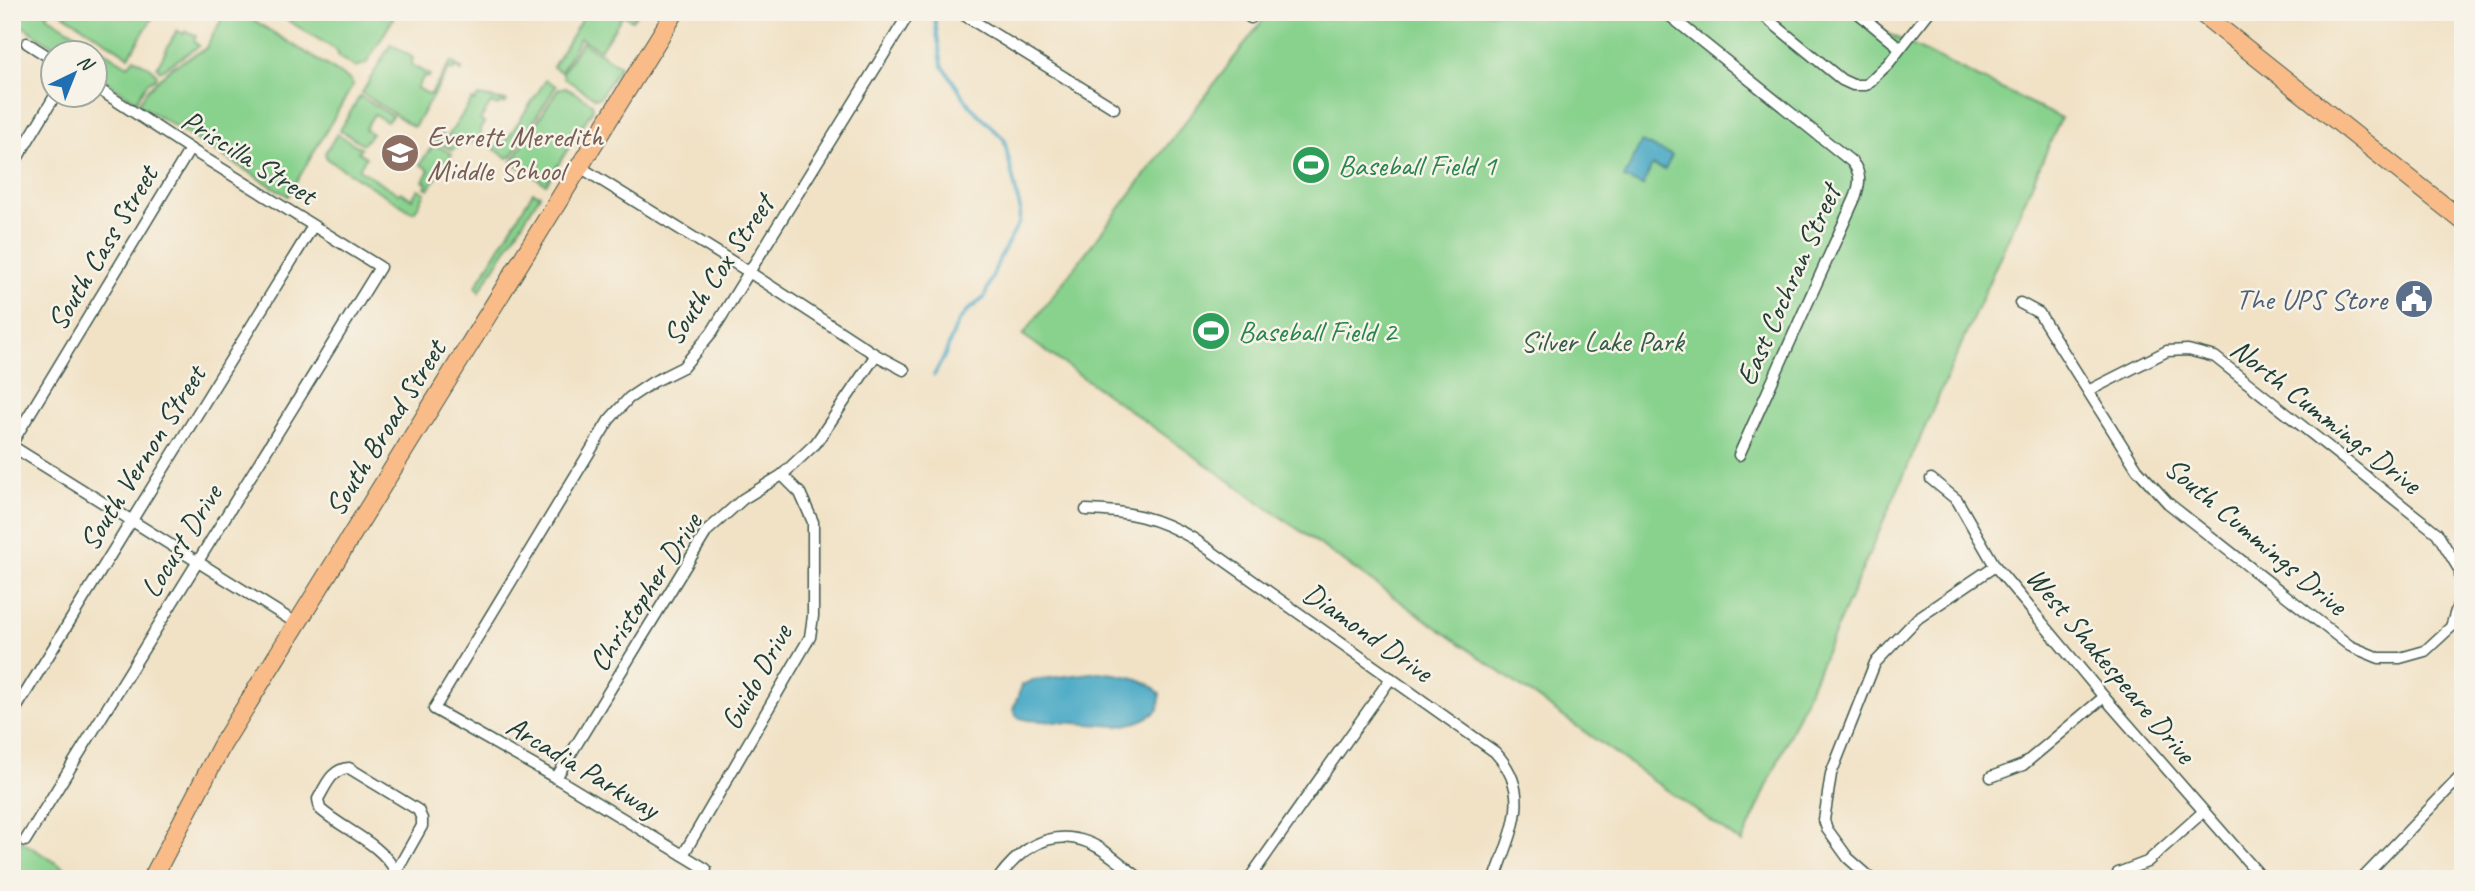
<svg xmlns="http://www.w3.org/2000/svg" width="2475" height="891" font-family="Caveat,sans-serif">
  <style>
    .green { fill: #89d28e; stroke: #548861; stroke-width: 2 }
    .water { fill: #44a7c4; stroke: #32727c; stroke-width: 2 }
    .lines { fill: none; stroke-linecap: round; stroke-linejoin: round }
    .stream { stroke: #44a7c4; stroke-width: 3.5 }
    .minor-casing { stroke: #3e564a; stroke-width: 13 }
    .primary-casing { stroke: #3e564a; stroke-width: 20 }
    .minor { stroke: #fff; stroke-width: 10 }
    .primary { stroke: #f9bc89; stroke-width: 18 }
    .labels { text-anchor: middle; stroke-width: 5; stroke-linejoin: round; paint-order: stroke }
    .education-label { font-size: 30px; fill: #785e54; stroke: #f7f3e8; text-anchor: start }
    .street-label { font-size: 30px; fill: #1f3d34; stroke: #f7f3e8 }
    .leisure-label { font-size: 30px; fill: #27864d; stroke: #f7f3e8; text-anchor: start }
    .service-label { font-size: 30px; fill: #4e5e75; stroke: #f7f3e8; text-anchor: end }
    .park-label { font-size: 30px; fill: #345b46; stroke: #f7f3e8 }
  </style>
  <rect width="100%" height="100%" fill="#f7f3e8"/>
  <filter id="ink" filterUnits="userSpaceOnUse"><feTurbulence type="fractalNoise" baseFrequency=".0143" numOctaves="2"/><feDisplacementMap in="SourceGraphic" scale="14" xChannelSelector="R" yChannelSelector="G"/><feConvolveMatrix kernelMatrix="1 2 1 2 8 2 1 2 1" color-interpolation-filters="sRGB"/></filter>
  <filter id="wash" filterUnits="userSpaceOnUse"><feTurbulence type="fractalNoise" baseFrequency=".00686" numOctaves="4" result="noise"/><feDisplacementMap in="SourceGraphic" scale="28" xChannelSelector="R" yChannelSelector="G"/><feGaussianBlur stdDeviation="1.57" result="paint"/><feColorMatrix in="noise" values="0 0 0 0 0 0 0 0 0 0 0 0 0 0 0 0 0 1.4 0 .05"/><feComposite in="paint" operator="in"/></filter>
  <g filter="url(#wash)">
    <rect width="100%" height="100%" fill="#f1e2c6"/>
    <!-- green -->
    <g class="green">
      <path d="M12,12H49L47,16L128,66L134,58L151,68L157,75L155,79L148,82L136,101L95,74L94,52H62L12,19Z"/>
      <path d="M60,12H156L129,56Z"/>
      <path d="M226,12H240L350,80L353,85L288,196L138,104L148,89L172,67L205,49Z"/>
      <path d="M262,12H389L393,19L366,64L355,67L340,58L336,50L277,14Z"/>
      <path d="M586,12H638L632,20L623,15L600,50L580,38L561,72L553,67Z"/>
      <path d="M1269,12H1844L2061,118L1742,843L1023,335Z"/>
      <path d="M177,30L183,34L186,31L196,36L194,41L199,46L160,71L157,67Z"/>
      <path d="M582,42L620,66L600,97L595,98L564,78L563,72Z"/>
      <path d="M391,44L413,58L411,65L430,75L428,78L424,76L417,88L430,95L451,62L462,69V71L455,67L453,71L449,69L414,127L362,93Z"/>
      <path d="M546,80L556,86L512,156L508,158L493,148L506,141Z"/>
      <path d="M565,87L592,103L593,109L546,184L512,162L558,89Z"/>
      <path d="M360,96L392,116L387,122L374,114L365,129L372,134L363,144L340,130Z"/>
      <path d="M478,96L507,101L504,104L501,102L498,106L491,103L480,120L484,123L480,129L482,138C472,144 465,141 452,150L436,141L439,133L447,138L472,100L475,101Z"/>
      <path d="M337,134L361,148L358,152L366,157L359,169L399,194L401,192L412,199L418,189L425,193L415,211L412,212L327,159L325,153Z"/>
      <path d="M434,144L452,154L429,189L425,187L427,183L423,181L429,170L420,164Z"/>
      <path d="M533,192L540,195L479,292L476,286Z"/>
      <path d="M13,836L82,879H12Z"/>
    </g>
    <!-- water -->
    <g class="water">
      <path d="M1641,142L1672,155L1665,170L1652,165L1643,186L1624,178Z"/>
      <path d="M1099,672C1120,675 1146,676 1160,694L1159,709C1148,720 1133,724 1118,726L1027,720L1017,717L1013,710L1022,685L1033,680Z"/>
    </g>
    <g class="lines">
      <!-- stream -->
      <path class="stream" d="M934,375L944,357L957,324L967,311L984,298L1000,257L1019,223L1020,209L1004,139L970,106L942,65L934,15"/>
    </g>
  </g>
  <g filter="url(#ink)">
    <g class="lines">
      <defs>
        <g id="minor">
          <path d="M959,12L1114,108"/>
          <path d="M1242,12L1251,18L1255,12"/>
          <path d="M1665,12L1852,162C1862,174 1860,184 1855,198L1739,455"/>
          <path d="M1759,12L1842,80L1853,85H1866L1888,64L1929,12"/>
          <path d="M1857,12L1900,48"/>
          <path d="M27,43L52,59"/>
          <path d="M12,167L56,94"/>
          <path d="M580,167L749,272L876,355L904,370"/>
          <path d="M2020,303L2039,313L2137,469L2168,503L2350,646L2379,658H2400L2425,651L2451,627L2461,595L2460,571L2437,533L2215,357L2188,350L2167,351L2088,391"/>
          <path d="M12,443L190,149"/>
          <path d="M12,446L296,623"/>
          <path d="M1931,479L1957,500L1995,566L2104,697L2263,879"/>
          <path d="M1086,510C1128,511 1157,517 1194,539L1495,752C1534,794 1511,832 1495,879"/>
          <path d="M12,715L313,226"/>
          <path d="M1991,777L2023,765L2104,697"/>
          <path d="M556,778L707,531L743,499L782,475L816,443L876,355"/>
          <path d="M25,841L380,267L190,149L94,86"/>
          <path d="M683,855L810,637L813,616V522L800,493L782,475"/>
          <path d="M706,869L556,778L434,709L609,420L629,398L653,382L683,367L712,332L910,12"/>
          <path d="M2118,873L2147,862L2203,812"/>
          <path d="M392,879L396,872L422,826V819L418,810L349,768C331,769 326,786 318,799L320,809C345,831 380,842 396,872"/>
          <path d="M998,879C1019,850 1049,828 1087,842C1106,849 1124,867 1141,879"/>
          <path d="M1249,879L1391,678"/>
          <path d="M1872,879L1848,858L1827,829L1824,820L1831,774L1875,663L1918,618L1995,566"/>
          <path d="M2362,879L2463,774"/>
        </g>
        <g id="primary">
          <path d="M2200,12L2463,221"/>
          <path d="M152,879L222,745L675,12"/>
        </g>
      </defs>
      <!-- minor casing -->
      <use href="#minor" class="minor-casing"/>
      <!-- primary casing -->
      <use href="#primary" class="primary-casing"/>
      <!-- minor -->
      <use href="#minor" class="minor"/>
      <!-- primary -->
      <use href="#primary" class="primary"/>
    </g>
  </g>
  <!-- icons -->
  <defs>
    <symbol id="school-disc" viewBox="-11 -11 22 22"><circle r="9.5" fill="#8d6e63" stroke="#f7f3e8"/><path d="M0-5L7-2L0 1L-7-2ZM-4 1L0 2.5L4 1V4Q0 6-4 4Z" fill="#fff"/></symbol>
    <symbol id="stadium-disc" viewBox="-11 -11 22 22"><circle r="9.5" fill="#2e9e5b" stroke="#f7f3e8"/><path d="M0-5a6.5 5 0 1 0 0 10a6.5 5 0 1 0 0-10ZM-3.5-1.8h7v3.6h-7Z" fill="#fff"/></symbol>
    <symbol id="civic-disc" viewBox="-11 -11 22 22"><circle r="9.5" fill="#5c6f8a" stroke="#f7f3e8"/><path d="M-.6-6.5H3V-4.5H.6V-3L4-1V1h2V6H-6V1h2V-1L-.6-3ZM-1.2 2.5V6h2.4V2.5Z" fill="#fff"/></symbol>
  </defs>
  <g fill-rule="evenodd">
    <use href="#school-disc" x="378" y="131" width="44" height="44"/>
    <use href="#stadium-disc" x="1289" y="143" width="44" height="44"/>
    <use href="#civic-disc" x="2392" y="277" width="44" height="44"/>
    <use href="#stadium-disc" x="1189" y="309" width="44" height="44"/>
  </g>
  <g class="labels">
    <!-- education labels -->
    <g class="education-label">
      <text x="427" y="146">Everett Meredith<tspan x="427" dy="34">Middle School</tspan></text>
    </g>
    <!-- street labels -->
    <g class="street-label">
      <text transform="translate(249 157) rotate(32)" y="10">Priscilla Street</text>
      <text transform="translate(102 248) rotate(-59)" y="10">South Cass Street</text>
      <text transform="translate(718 270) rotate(-56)" y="10">South Cox Street</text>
      <text transform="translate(1788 285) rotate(-66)" y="10">East Cochran Street</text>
      <text transform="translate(2326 416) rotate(38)" y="10">North Cummings Drive</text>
      <text transform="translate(385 428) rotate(-58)" y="10">South Broad Street</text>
      <text transform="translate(142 458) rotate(-58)" y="10">South Vernon Street</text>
      <text transform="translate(2256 536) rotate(40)" y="10">South Cummings Drive</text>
      <text transform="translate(181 541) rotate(-58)" y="10">Locust Drive</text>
      <text transform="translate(645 592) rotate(-57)" y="10">Christopher Drive</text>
      <text transform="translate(1368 632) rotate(35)" y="10">Diamond Drive</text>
      <text transform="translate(2111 665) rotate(50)" y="10">West Shakespeare Drive</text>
      <text transform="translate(756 677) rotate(-61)" y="10">Guido Drive</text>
      <text transform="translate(583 767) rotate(31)" y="10">Arcadia Parkway</text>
    </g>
    <!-- leisure labels -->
    <g class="leisure-label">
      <text x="1338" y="175">Baseball Field 1</text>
      <text x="1238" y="341">Baseball Field 2</text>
    </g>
    <!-- service labels -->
    <g class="service-label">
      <text x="2387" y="309">The UPS Store</text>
    </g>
    <!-- park labels -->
    <g class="park-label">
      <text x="1602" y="351">Silver Lake Park</text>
    </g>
  </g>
  <!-- margin -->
  <rect width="2475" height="891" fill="none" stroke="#f7f3e8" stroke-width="42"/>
  <!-- north arrow -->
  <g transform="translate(74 74) rotate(43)"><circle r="33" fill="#f7f3e8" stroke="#a1aaa0" stroke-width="2"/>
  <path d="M0-5L12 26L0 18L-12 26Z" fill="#1f6fb2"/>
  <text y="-10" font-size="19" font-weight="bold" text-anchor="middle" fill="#1f3d34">N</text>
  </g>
</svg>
